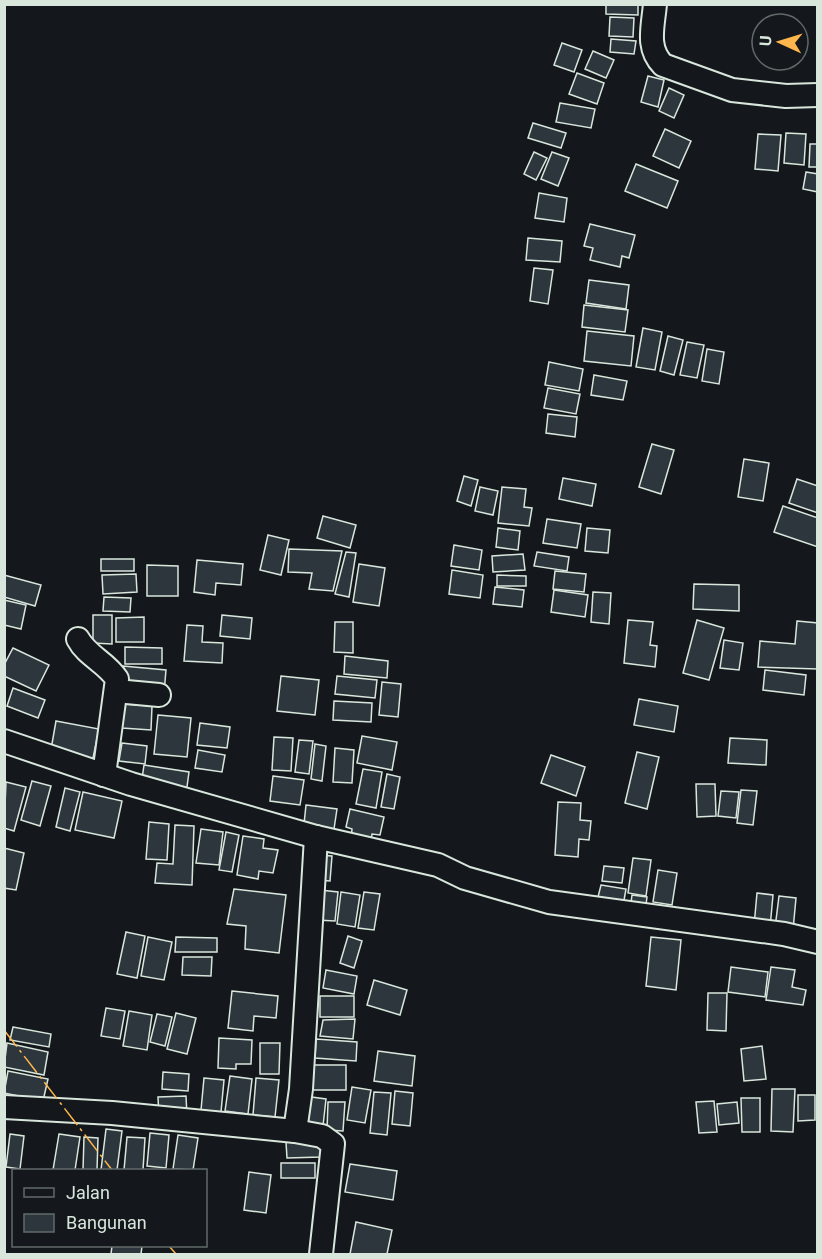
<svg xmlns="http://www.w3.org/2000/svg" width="822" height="1259" font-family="Roboto,sans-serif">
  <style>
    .building { fill: #2c363c; stroke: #d8e6dc; stroke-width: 1.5 }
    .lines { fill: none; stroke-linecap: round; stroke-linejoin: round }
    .minor-casing { stroke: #d8e6dc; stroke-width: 26 }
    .minor { stroke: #14181c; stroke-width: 22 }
    .power { stroke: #ffb74d; stroke-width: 1.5; stroke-dasharray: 21 4.5 3 4.5; stroke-linecap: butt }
  </style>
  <rect width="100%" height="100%" fill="#14181c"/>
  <!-- building -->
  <g class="building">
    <path d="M606,4H638V15L606,14Z"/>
    <path d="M610,17L634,18L633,37L609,36Z"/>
    <path d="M611,39L636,41L634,54L610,52Z"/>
    <path d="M562,43L582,50L574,72L554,65Z"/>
    <path d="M593,51L614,60L606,78L585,69Z"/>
    <path d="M577,73L604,83L597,104L569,94Z"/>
    <path d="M648,76L664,80L658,107L641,102Z"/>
    <path d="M669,88L684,95L674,118L659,111Z"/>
    <path d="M560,103L595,109L591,128L556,122Z"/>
    <path d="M533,123L566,133L561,148L528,138Z"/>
    <path d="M665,129L691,141L679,168L653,156Z"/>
    <path d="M786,133L806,134L804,165L784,163Z"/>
    <path d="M758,134L781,135L778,171L755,169Z"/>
    <path d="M810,144H818V167H809Z"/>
    <path d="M534,152L547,158L536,180L524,174Z"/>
    <path d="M552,152L569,158L558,186L541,179Z"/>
    <path d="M636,164L678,181L667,208L625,191Z"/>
    <path d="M806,172L818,174V192L803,189Z"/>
    <path d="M539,193L567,198L564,222L535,218Z"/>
    <path d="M590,224L635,235L629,258L622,256L620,267L590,260L593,248L584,246Z"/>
    <path d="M528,238L562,241L560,262L526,260Z"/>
    <path d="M534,268L553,270L548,304L530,301Z"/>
    <path d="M589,280L629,285L626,309L586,303Z"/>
    <path d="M584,305L628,310L625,332L582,327Z"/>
    <path d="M643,328L662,332L655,370L636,367Z"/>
    <path d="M587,331L634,336L631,366L584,361Z"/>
    <path d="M668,336L683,340L674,375L660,371Z"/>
    <path d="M687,342L704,345L697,378L680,375Z"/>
    <path d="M707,349L724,352L719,384L702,381Z"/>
    <path d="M549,362L583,369L579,391L545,385Z"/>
    <path d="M594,375L627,381L623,400L591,395Z"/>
    <path d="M548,388L580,394L576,414L544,408Z"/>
    <path d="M548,414L577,417L575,437L546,433Z"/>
    <path d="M652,444L674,450L661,494L639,487Z"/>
    <path d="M744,459L769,463L763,501L738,497Z"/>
    <path d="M464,476L478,480L471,506L457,501Z"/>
    <path d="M563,478L596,484L592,506L559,499Z"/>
    <path d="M797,479L818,486V513L789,503Z"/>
    <path d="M480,487L498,491L493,515L475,511Z"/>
    <path d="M502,487L526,489L524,507L532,508L529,526L498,523Z"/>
    <path d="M783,506L818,518V547L774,532Z"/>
    <path d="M323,516L356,525L350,548L317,538Z"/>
    <path d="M547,519L581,524L577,548L543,543Z"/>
    <path d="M498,528L520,531L518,550L496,547Z"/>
    <path d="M587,528L610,530L608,553L585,551Z"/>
    <path d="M268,535L289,540L281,575L260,570Z"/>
    <path d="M454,545L482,550L479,570L451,566Z"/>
    <path d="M289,549L342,551L333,591L309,589L312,573L288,572Z"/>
    <path d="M346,552L356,553L349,597L335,594Z"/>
    <path d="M537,552L569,557L567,571L534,566Z"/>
    <path d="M523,554L525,570L493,572L492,556Z"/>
    <rect x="101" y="559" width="33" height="12"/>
    <path d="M197,560L243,564L241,585L216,583L215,595L194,592Z"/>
    <path d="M359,564L385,568L379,606L353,602Z"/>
    <path d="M147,565L178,566V596H147Z"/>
    <path d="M452,570L483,575L480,598L449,594Z"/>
    <path d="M555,571L586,574L584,592L553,589Z"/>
    <path d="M136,574L137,592L103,594L102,575Z"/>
    <path d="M4,575L41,585L35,606L4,597Z"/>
    <path d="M497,575L526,576V586H497Z"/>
    <path d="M694,584L739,585V611L693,609Z"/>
    <path d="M495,587L524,590L522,607L493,604Z"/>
    <path d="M554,590L588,595L585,617L551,612Z"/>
    <path d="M593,592L611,593L609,624L591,622Z"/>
    <path d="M104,597L131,598L130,612L103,611Z"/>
    <path d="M4,600L26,605L21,629L4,625Z"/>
    <path d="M93,615H112V644L93,643Z"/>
    <path d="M222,615L252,618L250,639L220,636Z"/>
    <path d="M144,617V642H116V618Z"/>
    <path d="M628,620L653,622L650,645L657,646L655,667L624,663Z"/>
    <path d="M697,620L724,628L709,680L683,673Z"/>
    <path d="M797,621L818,623V669L758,667L760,641L795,644Z"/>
    <path d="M335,622H353V653L334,652Z"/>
    <path d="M187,625L203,626L202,642L223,643L222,663L184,661Z"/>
    <path d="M724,640L743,643L739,670L720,668Z"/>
    <path d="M125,647L162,648V664H125Z"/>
    <path d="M13,648L49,665L36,691L4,676V665Z"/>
    <path d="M345,656L388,661L387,678L344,674Z"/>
    <path d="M123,666L166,670L164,693L121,689Z"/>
    <path d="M765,670L806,675L804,695L763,690Z"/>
    <path d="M281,676L319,680L315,715L277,711Z"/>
    <path d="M337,676L377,680L375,698L335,694Z"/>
    <path d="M382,682L401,684L398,717L379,715Z"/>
    <path d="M13,688L45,700L38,718L7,706Z"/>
    <path d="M639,699L678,706L674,732L634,725Z"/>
    <path d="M334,701L372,703L371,722L333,720Z"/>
    <path d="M123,704L152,706L151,730L122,728Z"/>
    <path d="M158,715L191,718L187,757L154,754Z"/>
    <path d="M56,721L99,729L92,763L50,755Z"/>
    <path d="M200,723L230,727L227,748L197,745Z"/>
    <path d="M362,736L397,742L392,770L357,763Z"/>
    <path d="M274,737L293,738L291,771L272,770Z"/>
    <path d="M730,738L767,740L766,765L728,763Z"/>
    <path d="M299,740L313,741L309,774L295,772Z"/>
    <path d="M122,743L147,746L145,764L119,761Z"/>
    <path d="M315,744L326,746L322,781L311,779Z"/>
    <path d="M335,748L354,750L352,783L333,782Z"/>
    <path d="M198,750L225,755L222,772L195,768Z"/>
    <path d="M637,752L659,757L647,809L625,803Z"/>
    <path d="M551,755L585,767L576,796L541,783Z"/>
    <path d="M144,765L189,772L186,794L141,786Z"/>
    <path d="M363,769L382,772L376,808L356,804Z"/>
    <path d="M387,774L400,777L394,809L381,807Z"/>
    <path d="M273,776L304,780L300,805L270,801Z"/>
    <path d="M32,781L51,786L40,826L21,820Z"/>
    <path d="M6,782L26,787L14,831L4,828Z"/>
    <path d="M696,784H715L716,816L697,817Z"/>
    <path d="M65,788L80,792L70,831L56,827Z"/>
    <path d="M741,790L757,791L753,825L737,823Z"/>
    <path d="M721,791L739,792L736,818L718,816Z"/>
    <path d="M83,792L122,801L114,838L75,830Z"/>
    <path d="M558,802L581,803L580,820L591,821L589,840L579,839L578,857L555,855Z"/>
    <path d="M306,805L337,809L334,829L304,824Z"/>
    <path d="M350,809L384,817L380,835L372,834L371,842L351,839L352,829L346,827Z"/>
    <path d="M149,822L169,824L167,860L146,859Z"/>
    <path d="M175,825L194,826L192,885L155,883L157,863L173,864Z"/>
    <path d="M201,829L223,832L219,865L196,863Z"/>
    <path d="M226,832L239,835L232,872L219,870Z"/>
    <path d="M243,836L264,839L263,848L278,850L273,873L259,871L258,879L237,875Z"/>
    <path d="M4,848L24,853L16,890L4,888Z"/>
    <path d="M318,855L332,856L330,881L316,880Z"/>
    <path d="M633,858L651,860L646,896L628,893Z"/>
    <path d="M604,866L624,868L622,883L602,881Z"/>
    <path d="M658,870L677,873L672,905L653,902Z"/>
    <path d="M601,885L626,889L623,906L597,901Z"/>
    <path d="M234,889L286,895L279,953L245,949L246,926L227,924Z"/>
    <path d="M320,890L338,892L335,921L317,920Z"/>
    <path d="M341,892L360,895L355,927L337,924Z"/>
    <path d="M364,892L380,894L374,930L358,928Z"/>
    <path d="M757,893L773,895L770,928L754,926Z"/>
    <path d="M632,895L647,897L645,912L630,910Z"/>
    <path d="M779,896L796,898L793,930L775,928Z"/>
    <path d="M126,932L145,936L137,978L117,974Z"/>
    <path d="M348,936L362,941L354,968L340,963Z"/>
    <path d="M148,937L172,942L164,980L141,976Z"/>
    <path d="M176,937L217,938V952H175Z"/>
    <path d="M651,937L681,940L676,990L646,986Z"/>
    <path d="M183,957H212L211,976L182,975Z"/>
    <path d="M731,967L768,972L765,997L728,992Z"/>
    <path d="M771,967L795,970L792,987L806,990L803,1005L766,1000Z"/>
    <path d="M326,970L357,976L354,994L323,988Z"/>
    <path d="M374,980L407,990L400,1015L367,1005Z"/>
    <path d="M232,991L278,996L276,1018L254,1016L253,1031L228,1028Z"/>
    <path d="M708,993H727L726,1031L707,1030Z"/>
    <rect x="320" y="996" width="34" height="21"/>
    <path d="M106,1008L125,1011L120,1039L101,1036Z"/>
    <path d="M129,1011L152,1015L147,1050L123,1046Z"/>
    <path d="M176,1013L196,1018L187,1054L167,1049Z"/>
    <path d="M157,1014L172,1017L165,1046L150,1042Z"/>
    <path d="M355,1019L353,1039L320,1036L323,1020Z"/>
    <path d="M13,1027L51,1034L49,1047L10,1040Z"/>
    <path d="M219,1038L252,1040L251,1064H236V1069L218,1068Z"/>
    <path d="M316,1039L357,1042L356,1061L315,1058Z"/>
    <path d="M7,1043L48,1052L44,1075L4,1067Z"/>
    <path d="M260,1043H280L279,1074H260Z"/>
    <path d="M762,1046L766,1079L744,1081L741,1049Z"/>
    <path d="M378,1051L415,1056L412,1086L374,1081Z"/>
    <rect x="307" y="1065" width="39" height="25"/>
    <path d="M8,1071L48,1079L43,1101L4,1093Z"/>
    <path d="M163,1072L189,1074L188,1091L162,1089Z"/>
    <path d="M230,1076L252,1079L248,1114L225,1111Z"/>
    <path d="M204,1078L224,1080L221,1112L201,1110Z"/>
    <path d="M256,1078L279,1080L275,1117L253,1115Z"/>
    <path d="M352,1087L371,1090L365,1123L347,1120Z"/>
    <path d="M772,1089H795L793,1132L771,1131Z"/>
    <path d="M395,1091L413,1093L410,1126L392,1124Z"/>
    <path d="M374,1092L391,1093L387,1135L370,1133Z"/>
    <path d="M798,1095H815V1120L798,1121Z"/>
    <path d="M186,1096L187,1116L159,1118L158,1097Z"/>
    <path d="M304,1096L326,1099L323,1126L300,1123Z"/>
    <path d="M741,1098H760V1132H742Z"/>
    <path d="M714,1101L717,1132L699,1133L696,1102Z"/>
    <path d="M328,1102H345L343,1131L327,1130Z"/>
    <path d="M737,1102L739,1123L719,1125L717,1104Z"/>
    <path d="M106,1129L122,1131L117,1170H101Z"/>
    <path d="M150,1133L169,1135L166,1168L147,1166Z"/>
    <path d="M10,1134L24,1136L20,1169L6,1167Z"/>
    <path d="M59,1134L80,1137L75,1170H53Z"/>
    <path d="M178,1135L198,1138L193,1170L173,1169Z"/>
    <path d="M84,1137L98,1138L97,1170H83Z"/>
    <path d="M127,1137L145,1138L143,1170H124Z"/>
    <path d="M320,1141L321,1157L287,1158L286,1142Z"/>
    <rect x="281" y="1163" width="34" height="15"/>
    <path d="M350,1164L397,1171L393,1200L345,1192Z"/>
    <path d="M249,1172L271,1175L266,1213L244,1210Z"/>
    <path d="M356,1222L392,1230L387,1254H350Z"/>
    <path d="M112,1246H142L141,1254H111Z"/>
  </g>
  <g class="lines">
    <defs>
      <g id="minor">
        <path d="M655,4C653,27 646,48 663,65L732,90L786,96L818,95"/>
        <path d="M78,639C87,656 106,662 117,679L104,775"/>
        <path d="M116,691L159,695"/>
        <path d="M4,741L131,784L316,837L438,865L465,878L549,902L784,934L818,942"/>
        <path d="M4,1107L112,1113L295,1131L301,1089L316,837"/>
        <path d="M295,1131L322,1136L333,1144L321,1254"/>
      </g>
    </defs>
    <!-- minor casing -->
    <use href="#minor" class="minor-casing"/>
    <!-- minor -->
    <use href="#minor" class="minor"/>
    <!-- power -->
    <g class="power">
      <path d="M4,1030L112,1170"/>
      <path d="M169,1246L176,1254"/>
    </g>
  </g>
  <!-- border -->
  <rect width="822" height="1259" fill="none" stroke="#d8e6dc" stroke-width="12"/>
  <!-- legend -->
  <rect x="12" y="1169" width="195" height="78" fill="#14181c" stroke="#626a69" stroke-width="1.5"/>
  <rect x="24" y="1188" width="30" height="9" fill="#14181c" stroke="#626a69" stroke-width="1.5"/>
  <text x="66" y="1199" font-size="18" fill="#d8e6dc">Jalan</text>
  <rect x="24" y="1214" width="30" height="18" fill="#2c363c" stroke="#626a69" stroke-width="1.5"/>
  <text x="66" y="1229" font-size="18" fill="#d8e6dc">Bangunan</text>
  <!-- north arrow -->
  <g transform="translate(780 42) rotate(274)"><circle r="28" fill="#14181c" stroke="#626a69" stroke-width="1.5"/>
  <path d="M0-4.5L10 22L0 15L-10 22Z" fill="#ffb74d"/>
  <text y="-9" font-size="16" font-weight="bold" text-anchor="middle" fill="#d8e6dc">U</text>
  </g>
</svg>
